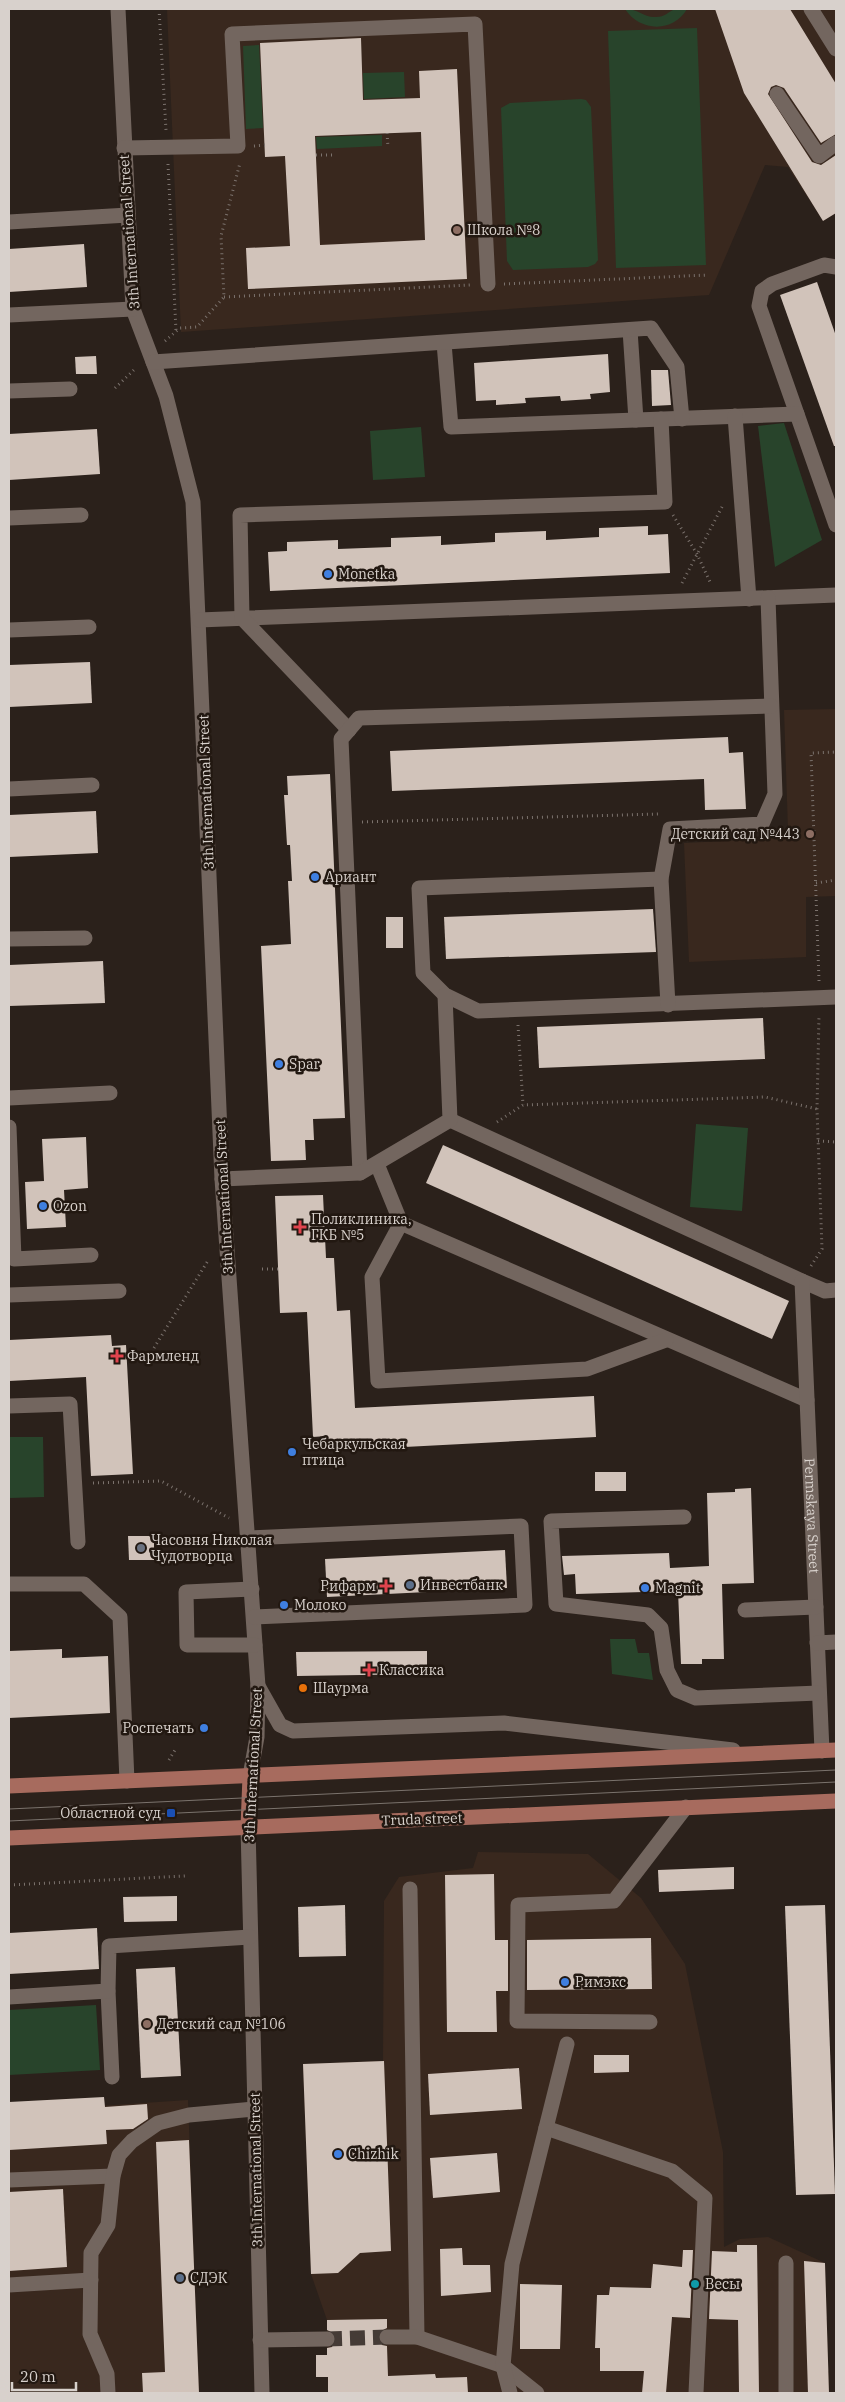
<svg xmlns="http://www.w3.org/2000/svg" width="845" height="2402" font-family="'IBM Plex Serif',serif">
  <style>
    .built { fill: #39281e }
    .green { fill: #28442b }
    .building { fill: #d1c3ba; fill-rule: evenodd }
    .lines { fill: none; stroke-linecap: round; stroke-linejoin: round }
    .minor-tunnel { stroke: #453b36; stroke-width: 15; stroke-dasharray: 15 8; stroke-linecap: butt }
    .path { stroke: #7b726d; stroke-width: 3; stroke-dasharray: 1 4; stroke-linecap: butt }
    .minor { stroke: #73665f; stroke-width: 15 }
    .major { stroke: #a76b5e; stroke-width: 15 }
    .tram { stroke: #7b736d; stroke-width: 1 }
    .education-dot { fill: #8d6e63; stroke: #221811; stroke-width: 2 }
    .shop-dot { fill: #3f7fe0; stroke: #221811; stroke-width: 2 }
    .health-dot { fill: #e0444e; stroke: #221811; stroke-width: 2 }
    .worship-dot { fill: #6b7280; stroke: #221811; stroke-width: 2 }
    .service-dot { fill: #5c6f8a; stroke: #221811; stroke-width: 2 }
    .food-dot { fill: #e8710a; stroke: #221811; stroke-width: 2 }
    .transit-dot { fill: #1a4fb4; stroke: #221811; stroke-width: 2 }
    .culture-dot { fill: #0f9aa8; stroke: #221811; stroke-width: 2 }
    .labels { text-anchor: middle; stroke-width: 5; stroke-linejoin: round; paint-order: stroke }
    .poi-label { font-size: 14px; fill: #d8d1cc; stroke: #221811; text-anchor: start }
    .street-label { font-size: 14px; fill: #d8d1cc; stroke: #221811 }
  </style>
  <rect width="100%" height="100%" fill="#2b211b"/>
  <!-- built -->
  <g class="built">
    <path d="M167,9H836V213L823,221L788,167L765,165L709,295L181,332Z"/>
    <path d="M836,709V896L806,897V957L689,962L684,843L781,838L788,830L784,710Z"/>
    <path d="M478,1852L588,1854L641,1898L685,1964L723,2152L724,2247L740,2239L768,2237L825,2263L829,2393H328L327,2320L311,2274L303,2064L383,2061L384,1901L399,1877L473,1868Z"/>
    <path d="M188,2100L199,2393H9V2112Z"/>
  </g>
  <!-- green -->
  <g class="green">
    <path d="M625,9C639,9 644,18 656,17C665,17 668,12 675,9C678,8 684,9 687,9C673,33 640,32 625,9Z"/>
    <path d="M697,28L706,265L616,268L608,31Z"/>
    <path d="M259,45L263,128L246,129L243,46Z"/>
    <path d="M404,72L405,97L364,99L363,73Z"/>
    <path d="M581,99L586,100L591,107L598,260L595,264L588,267L513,270L507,261L501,108L510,103Z"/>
    <path d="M382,135V146L317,149L316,137Z"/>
    <path d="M784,423L822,540L775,567L758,426Z"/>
    <path d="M421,427L425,477L373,480L370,431Z"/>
    <path d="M696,1124L748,1128L742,1211L690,1207Z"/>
    <path d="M9,1437H43L44,1497L9,1498Z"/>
    <path d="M610,1639H635L638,1653H649L653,1680L612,1674Z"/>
    <path d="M96,2005L100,2070L9,2075V2010Z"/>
  </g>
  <!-- building -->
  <g class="building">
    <path d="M715,9H790L836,84V134L821,143L784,88L776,85L771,87L768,94L812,162L821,165L836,155V213L823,221L744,93Z"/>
    <path d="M361,38L363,100L420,98L419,71L457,69L467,279L248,289L246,248L290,246L285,156L265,157L260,43ZM421,132L425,240L320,245L315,136Z"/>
    <path d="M84,244L87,287L9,292V249Z"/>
    <path d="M817,282L836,336V446H834L780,295Z"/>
    <path d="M608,354L610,392L590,394L591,399L561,401L560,396L525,398L526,403L496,405V400L476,401L474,363Z"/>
    <path d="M96,356L97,374H76L75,357Z"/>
    <path d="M651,370H668L671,405L652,406Z"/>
    <path d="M97,429L100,474L9,480V434Z"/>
    <path d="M648,526V535L668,534L670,573L270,591L268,552L287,551V542L338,540V549L391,547V538L441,536V545L495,542V533L546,531V540L599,537V528Z"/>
    <path d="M90,662L92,703L9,707V665Z"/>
    <path d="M728,737L729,753L743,752L746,809L705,810L704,779L392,791L390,751Z"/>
    <path d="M330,774L345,1118L313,1119L314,1140H305L306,1160L271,1161L261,946L291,944L288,881H292L290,845H287L284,795H288L287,776Z"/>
    <path d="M96,811L98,853L9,857V815Z"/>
    <path d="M653,909L656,952L446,959L444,917Z"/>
    <rect x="386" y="917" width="17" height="31"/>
    <path d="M103,961L105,1003L9,1006V965Z"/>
    <path d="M763,1018L765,1059L539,1068L537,1027Z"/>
    <path d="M86,1137L88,1188L64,1190L66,1227L27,1229L25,1182L44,1181L42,1139Z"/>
    <path d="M443,1145L789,1301L772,1339L426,1183Z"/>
    <path d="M323,1195L326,1258H334L337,1311L350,1310L355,1408L594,1396L596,1437L328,1451L327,1436L313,1437L307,1312L280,1313L275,1196Z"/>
    <path d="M111,1335L112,1346L126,1345L133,1474L91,1476L86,1377L9,1381V1340Z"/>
    <rect x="595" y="1472" width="31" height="19"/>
    <path d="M751,1488L754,1583L722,1584L724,1659H702V1664H681L678,1591L576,1594L575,1574L564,1575L562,1556L669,1553L670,1568L709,1566L707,1493L735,1492V1489Z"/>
    <path d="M128,1536H154V1560H129Z"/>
    <path d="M505,1550L507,1588L327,1597L325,1559Z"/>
    <path d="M62,1649V1658L108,1656L110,1713L9,1718V1651Z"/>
    <path d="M427,1651V1674L297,1676L296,1652Z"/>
    <path d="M734,1867V1889L659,1892L658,1870Z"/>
    <path d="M494,1874L495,1940H508V1991H496L497,2032H447L445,1875Z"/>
    <path d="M177,1896V1921L124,1922L123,1897Z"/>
    <path d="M345,1905L346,1956L299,1957L298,1907Z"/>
    <path d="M825,1905L835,2194L796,2195L785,1906Z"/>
    <path d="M97,1928L99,1969L9,1974V1933Z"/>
    <path d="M651,1938L652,1989L527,1990V1940Z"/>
    <path d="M175,1967L181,2076L141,2078L136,1969Z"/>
    <path d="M594,2055H629V2072L594,2073Z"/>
    <path d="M384,2061L391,2251L360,2253L338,2273L311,2274L303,2064Z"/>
    <path d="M519,2068L522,2109L430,2115L428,2074Z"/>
    <path d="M104,2097L105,2107L147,2104L148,2119L133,2129L106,2130L107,2144L9,2150V2102Z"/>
    <path d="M189,2140L199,2393H143L142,2373L165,2372L156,2142Z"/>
    <path d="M497,2153L500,2192L433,2198L430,2158Z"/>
    <path d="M63,2189L67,2267L9,2271V2192Z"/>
    <path d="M737,2245H757L759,2393H739L738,2320L709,2319L712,2251L737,2252Z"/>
    <path d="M462,2248L463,2265H490L491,2292L441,2296L440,2249Z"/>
    <path d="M683,2250H693L690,2318L672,2317L666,2393H642L644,2371H600V2348H595L597,2295H609L610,2287L651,2288L653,2264L682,2267Z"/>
    <path d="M804,2261L825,2263L829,2393H808Z"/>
    <path d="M520,2284L562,2285L560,2349H520Z"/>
    <path d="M387,2319V2328L379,2332L378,2337L382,2345L387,2346L388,2376L435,2374L436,2378L467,2377L468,2393H328V2377H316V2355H327V2348L332,2347L336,2339L335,2334L327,2330V2320Z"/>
  </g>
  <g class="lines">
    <!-- minor-tunnel -->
    <path class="minor-tunnel" d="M327,2339L387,2337"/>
    <!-- path -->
    <g class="path">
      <path d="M159,9L166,130"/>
      <path d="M387,133L388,147"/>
      <path d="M254,146L265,145"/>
      <path d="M316,155H332"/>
      <path d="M168,164L176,331"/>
      <path d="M504,284L708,275"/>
      <path d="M224,297L470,285"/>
      <path d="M165,341L180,328L197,327L224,297L221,236L240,163"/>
      <path d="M115,388L136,368"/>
      <path d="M673,515L697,554L710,582"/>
      <path d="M682,583L723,505"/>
      <path d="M362,822L660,814"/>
      <path d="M816,883L836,880"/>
      <path d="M819,981L811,753L836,752"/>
      <path d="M518,1025L523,1105"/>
      <path d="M497,1122L523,1105L765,1097L817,1109"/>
      <path d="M818,1141L836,1142"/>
      <path d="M811,1266L822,1249L817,1109L819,1015"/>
      <path d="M262,1269H278"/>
      <path d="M154,1348L209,1259"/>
      <path d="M93,1483L161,1481L229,1518"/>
      <path d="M169,1760L175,1750"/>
      <path d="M9,1885L185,1876"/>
    </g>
    <!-- minor -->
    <g class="minor">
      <path d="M118,9L133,309L166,396L193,502L222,1179L258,1686L257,1737L250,1776"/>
      <path d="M811,9L836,49"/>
      <path d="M777,94L819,156L836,143"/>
      <path d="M124,148L238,146L232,34L475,24L488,284"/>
      <path d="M9,222L128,215"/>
      <path d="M836,267L824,265L772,284L762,291L759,306L836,525"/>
      <path d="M9,315L133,309"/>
      <path d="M630,330L636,420"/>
      <path d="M444,343L451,427L797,414"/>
      <path d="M153,362L651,328L677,367L682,419"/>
      <path d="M9,391L70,389"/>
      <path d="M735,416L749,599"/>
      <path d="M9,518L81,515"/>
      <path d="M199,620L836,595"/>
      <path d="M9,630L89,627"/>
      <path d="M349,730L242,618L240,515L665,502L661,419"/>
      <path d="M9,789L92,785"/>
      <path d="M661,879L419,888L423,973L445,995L478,1011L836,997"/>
      <path d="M9,939L85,938"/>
      <path d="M668,1005L661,879L670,829L762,824L775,794L768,598"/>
      <path d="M9,1098L110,1093"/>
      <path d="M450,1120L802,1281L825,1291L836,1290"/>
      <path d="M9,1127L14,1259L91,1255"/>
      <path d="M377,1164L401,1223L807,1400"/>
      <path d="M360,1173L341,739L359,718L771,706"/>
      <path d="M222,1179L360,1173L450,1120L445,995"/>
      <path d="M401,1223L372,1277L378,1381L587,1369L666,1340"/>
      <path id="s1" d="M802,1281L822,1751"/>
      <path d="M9,1295L119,1291"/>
      <path d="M9,1406L70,1404L78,1542"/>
      <path d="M684,1517L551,1521L556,1604L648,1615L661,1628L667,1670L677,1690L696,1698L819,1693"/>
      <path d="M248,1538L521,1526L525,1605L254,1617"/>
      <path d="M9,1584H84L120,1617L127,1781"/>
      <path d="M252,1589L186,1592L187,1645H255"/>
      <path d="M745,1610L816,1607"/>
      <path d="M817,1643L836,1642"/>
      <path d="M258,1686L280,1725L293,1731L504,1723L733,1750"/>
      <path d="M248,1827L262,2393"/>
      <path d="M410,1889L417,2337"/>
      <path d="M108,1991L112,2077"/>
      <path d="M9,1997L108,1991L109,1946L250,1937"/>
      <path d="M650,2022L517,2021L518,1905L614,1901L686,1807"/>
      <path d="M546,2128L672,2171L705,2198L696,2393"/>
      <path d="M9,2180L113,2176"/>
      <path d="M9,2285L91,2280"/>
      <path d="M387,2337H417L503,2366L537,2393"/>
      <path d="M260,2340L327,2339"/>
      <path d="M108,2393L107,2374L90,2334L91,2253L108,2225L113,2176L119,2155L132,2141L158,2123L189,2115L254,2109"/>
      <path d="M510,2393L503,2366L512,2264L567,2044"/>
      <path d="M786,2393V2263"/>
    </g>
    <!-- major -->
    <g class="major">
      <path d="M9,1786L836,1750"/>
      <path d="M248,1827L250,1776"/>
      <path d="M9,1838L836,1801"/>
    </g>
    <!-- tram -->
    <g class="tram">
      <path d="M9,1809L836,1770"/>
      <path d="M9,1821L836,1782"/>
    </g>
  </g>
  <!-- markers -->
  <g class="education-dot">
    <circle cx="457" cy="230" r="5"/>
    <circle cx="810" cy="834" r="5"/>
    <circle cx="147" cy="2024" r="5"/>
  </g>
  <g class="shop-dot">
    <circle cx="328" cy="574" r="5"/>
    <circle cx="315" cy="877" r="5"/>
    <circle cx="279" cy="1064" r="5"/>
    <circle cx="43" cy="1206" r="5"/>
    <circle cx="292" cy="1452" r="5"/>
    <circle cx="645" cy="1588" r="5"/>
    <circle cx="284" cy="1605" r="5"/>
    <circle cx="204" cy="1728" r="5"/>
    <circle cx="565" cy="1982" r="5"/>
    <circle cx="338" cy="2154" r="5"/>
  </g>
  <g class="health-dot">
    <path d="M297.5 1219.5h5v5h5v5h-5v5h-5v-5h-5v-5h5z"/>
    <path d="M114.5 1348.5h5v5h5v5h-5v5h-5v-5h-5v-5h5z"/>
    <path d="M383.5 1578.5h5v5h5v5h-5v5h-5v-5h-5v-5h5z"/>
    <path d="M366.5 1662.5h5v5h5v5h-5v5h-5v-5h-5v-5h5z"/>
  </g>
  <circle class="worship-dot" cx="141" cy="1548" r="5"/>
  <g class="service-dot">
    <circle cx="410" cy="1585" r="5"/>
    <circle cx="180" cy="2278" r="5"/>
  </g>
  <circle class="food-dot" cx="303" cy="1688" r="5"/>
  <rect class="transit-dot" x="166" y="1808" width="10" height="10" rx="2.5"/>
  <circle class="culture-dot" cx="695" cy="2284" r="5"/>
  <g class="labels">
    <!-- poi labels -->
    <g class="poi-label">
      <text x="467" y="235">Школа №8</text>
      <text x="338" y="579">Monetka</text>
      <text x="800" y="839" text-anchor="end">Детский сад №443</text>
      <text x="325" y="882">Ариант</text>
      <text x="289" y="1069">Spar</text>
      <text x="53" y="1211">Ozon</text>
      <text x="311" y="1224">Поликлиника,<tspan x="311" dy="16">ГКБ №5</tspan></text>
      <text x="127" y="1361">Фармленд</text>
      <text x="302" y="1449">Чебаркульская<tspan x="302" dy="16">птица</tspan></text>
      <text x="151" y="1545">Часовня Николая<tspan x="151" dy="16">Чудотворца</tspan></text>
      <text x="420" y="1590">Инвестбанк</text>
      <text x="376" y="1591" text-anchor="end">Рифарм</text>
      <text x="655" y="1593">Magnit</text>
      <text x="294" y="1610">Молоко</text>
      <text x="379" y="1675">Классика</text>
      <text x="313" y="1693">Шаурма</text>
      <text x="194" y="1733" text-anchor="end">Роспечать</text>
      <text x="161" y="1818" text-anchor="end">Областной суд</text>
      <text x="575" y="1987">Римэкс</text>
      <text x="157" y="2029">Детский сад №106</text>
      <text x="348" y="2159">Chizhik</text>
      <text x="190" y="2283">СДЭК</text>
      <text x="705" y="2289">Весы</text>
    </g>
    <!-- street labels -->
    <g class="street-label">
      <text transform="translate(129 232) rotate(-94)" y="5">3th International Street</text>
      <text transform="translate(206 792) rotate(-92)" y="5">3th International Street</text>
      <text transform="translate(224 1197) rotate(-93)" y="5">3th International Street</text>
      <text dy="5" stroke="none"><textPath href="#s1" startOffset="235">Permskaya Street</textPath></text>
      <text transform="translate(253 1765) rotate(-87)" y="5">3th International Street</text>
      <text transform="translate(422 1819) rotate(-2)" y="5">Truda street</text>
      <text transform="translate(256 2170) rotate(-91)" y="5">3th International Street</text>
    </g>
  </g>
  <!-- border -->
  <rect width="845" height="2402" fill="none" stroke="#d8d1cc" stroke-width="20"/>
  <!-- scale -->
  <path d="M12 2382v8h64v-8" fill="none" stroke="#d8d1cc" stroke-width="2.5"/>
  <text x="20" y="2382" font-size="15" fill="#d8d1cc" stroke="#221811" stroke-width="4" paint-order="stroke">20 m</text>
</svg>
